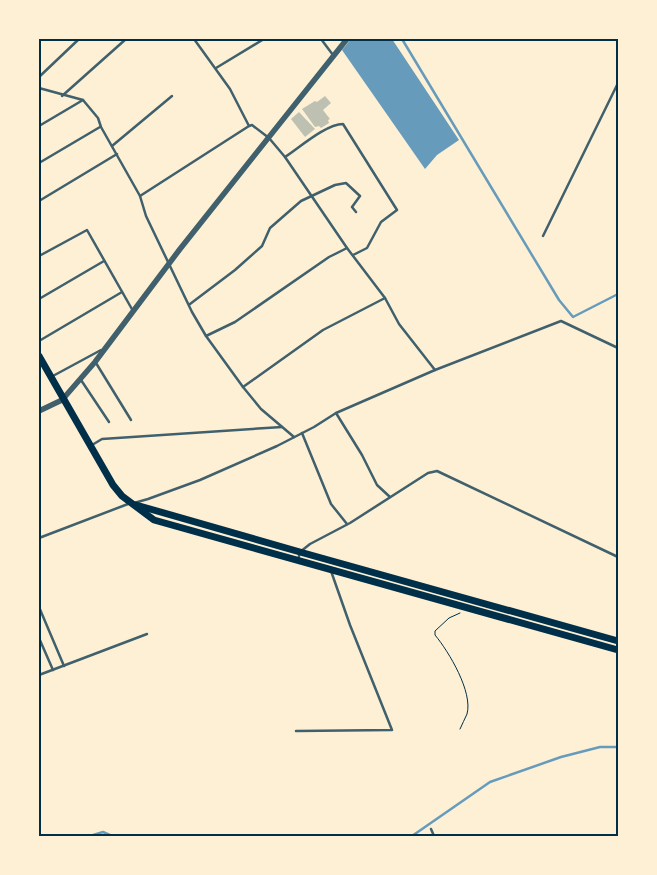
<svg xmlns="http://www.w3.org/2000/svg" width="657" height="875" font-family="'PT Sans Narrow',sans-serif">
  <style>
    .water { fill: #669bbc }
    .lines { fill: none; stroke-linecap: round; stroke-linejoin: round }
    .stream { stroke: #669bbc; stroke-width: 2.5 }
    .building { fill: #bec0b2 }
    .path { stroke: #003049; stroke-width: 1 }
    .service { stroke: #3f606c; stroke-width: 2.5 }
    .tertiary { stroke: #3f606c; stroke-width: 5.5 }
    .primary { stroke: #003049; stroke-width: 7 }
    .neatline { fill: none; stroke: #003049; stroke-width: 2 }
  </style>
  <rect width="100%" height="100%" fill="#fdf0d5"/>
  <!-- water -->
  <path class="water" d="M351,39H392L459,140L437,155L425,169L342,50Z"/>
  <g class="lines">
    <!-- stream -->
    <g class="stream">
      <path d="M402,39L559,300L573,317L618,294"/>
      <path d="M90,836L103,832L112,836"/>
      <path d="M412,836L490,782L561,757L600,747H618"/>
    </g>
  </g>
  <!-- building -->
  <g class="building">
    <path d="M325,96L331,103L323,110L330,119L328,120L329,123L321,128L319,126L315,127L302,109L315,101L317,102Z"/>
    <path d="M299,112L315,129L305,137L291,119Z"/>
  </g>
  <g class="lines">
    <!-- path -->
    <path class="path" d="M460,729C462,724 465,719 467,714C473,692 449,652 435,635V631L449,618L460,613"/>
    <!-- service -->
    <g class="service">
      <path d="M194,39L230,89L249,126L252,125L269,138L285,157L347,248L385,298L399,324L435,370"/>
      <path d="M321,39L333,55"/>
      <path d="M216,68L264,39"/>
      <path d="M39,77L79,39"/>
      <path d="M39,88L83,100L98,118L101,127L140,196L146,216L192,312L206,336L243,387L261,409L294,437"/>
      <path d="M62,96L126,39"/>
      <path d="M39,126L83,100"/>
      <path d="M112,146L172,96"/>
      <path d="M285,157C299,148 326,124 343,124L397,210L381,222L367,248L353,255"/>
      <path d="M39,163L100,127"/>
      <path d="M140,196L249,126"/>
      <path d="M39,201L117,154"/>
      <path d="M543,236L618,83"/>
      <path d="M39,256L87,230L133,311"/>
      <path d="M39,299L104,261"/>
      <path d="M190,304L235,270L262,246L270,228L301,201L335,185L346,183L360,196L352,207L356,212"/>
      <path d="M206,336L235,322L329,257L347,248"/>
      <path d="M39,341L122,292"/>
      <path d="M96,363L131,420"/>
      <path d="M51,377L101,350"/>
      <path d="M81,380L109,422"/>
      <path d="M243,387L323,330L385,298"/>
      <path d="M336,413L362,455L377,485L390,497"/>
      <path d="M302,433L331,504L347,524"/>
      <path d="M92,445L102,439L282,427"/>
      <path d="M134,503L148,499L200,480L277,446L314,427L336,413L435,370L561,321L618,348"/>
      <path d="M39,538L128,504"/>
      <path d="M298,560L300,552L310,544L350,523L428,473L437,471L618,557"/>
      <path d="M39,607L64,666"/>
      <path d="M39,638L53,670"/>
      <path d="M39,675L147,634"/>
      <path d="M296,731L392,730L350,625L331,571"/>
      <path d="M431,829L434,836"/>
    </g>
    <!-- tertiary -->
    <path class="tertiary" d="M39,411L62,400L95,362L180,249L347,39"/>
    <!-- primary -->
    <g class="primary">
      <path d="M39,356L113,485L122,496L154,520L618,650"/>
      <path d="M136,505L300,552L618,641"/>
    </g>
  </g>
  <!-- border -->
  <rect width="657" height="875" fill="none" stroke="#fdf0d5" stroke-width="80"/>
  <rect x="40" y="40" width="577" height="795" class="neatline"/>
</svg>
